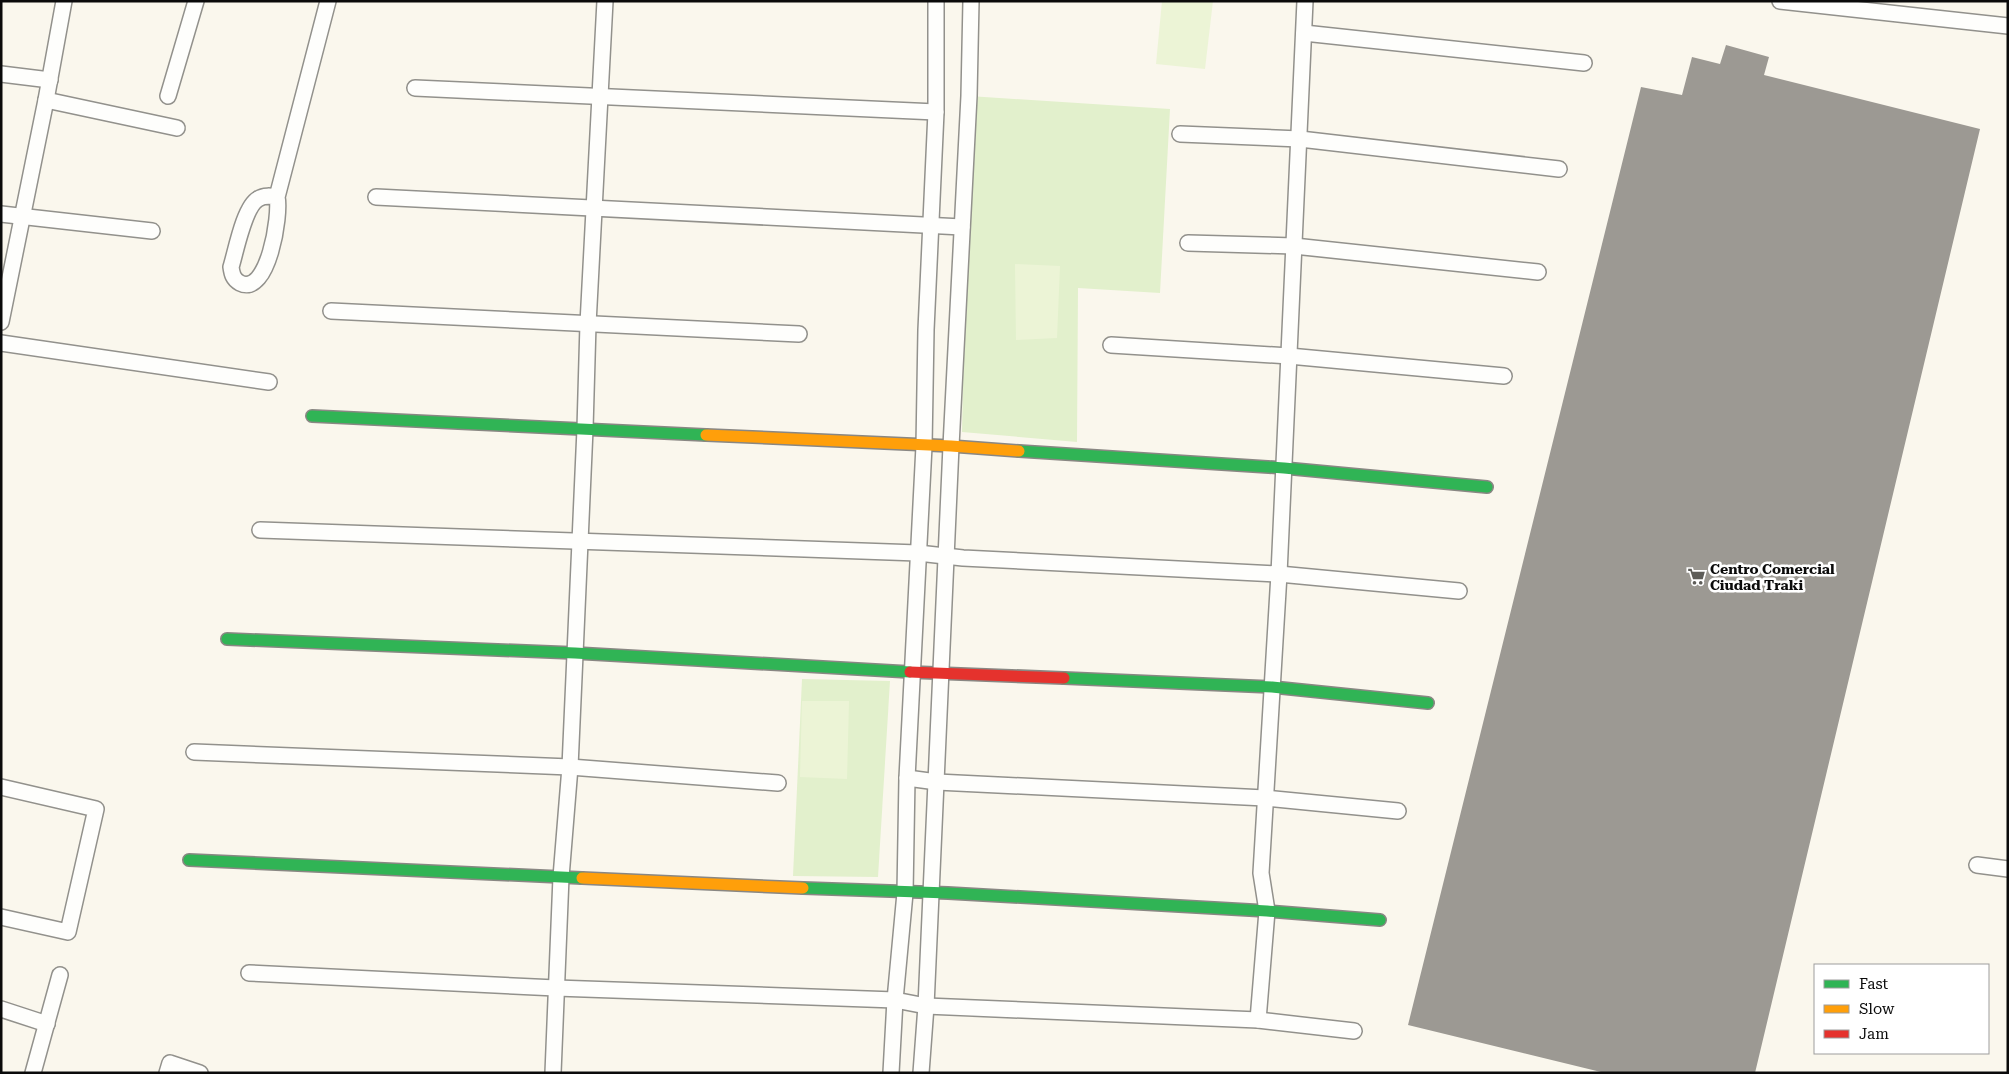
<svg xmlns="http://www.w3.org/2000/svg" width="2009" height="1074" font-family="'Roboto Serif',serif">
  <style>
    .green { fill: #e2f0cc }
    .pitch { fill: #ecf4d6 }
    .building { fill: #9c9993 }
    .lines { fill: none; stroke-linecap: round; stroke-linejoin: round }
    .street-casing { stroke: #92918c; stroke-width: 18 }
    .fast-casing { stroke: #898783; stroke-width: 14 }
    .slow-casing { stroke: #898783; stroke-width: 14 }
    .jam-casing { stroke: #898783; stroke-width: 14 }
    .street { stroke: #fefefc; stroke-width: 15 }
    .fast { stroke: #30b455; stroke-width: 11 }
    .slow { stroke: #ff9f0a; stroke-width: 11 }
    .jam { stroke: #e5322d; stroke-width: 11 }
    .labels { text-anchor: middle; stroke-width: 5; stroke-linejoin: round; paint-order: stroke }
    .poi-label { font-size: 14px; font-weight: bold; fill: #0a0a0a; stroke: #fff; text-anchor: start }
  </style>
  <rect width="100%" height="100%" fill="#faf7ed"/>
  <!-- green -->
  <g class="green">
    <path d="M969,96L1170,109L1160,293L1078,288L1077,442L962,432Z"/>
    <path d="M802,679L890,681L878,877L793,876Z"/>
  </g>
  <!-- pitch -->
  <g class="pitch">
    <path d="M1162,1H1213L1205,69L1156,64Z"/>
    <path d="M1015,264L1060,266L1057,338L1016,340Z"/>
    <path d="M802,701H849L847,779L800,777Z"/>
  </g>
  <!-- building -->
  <path class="building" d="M1726,45L1769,57L1764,75L1980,129L1755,1073H1605L1408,1025L1641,87L1682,95L1692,57L1720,64Z"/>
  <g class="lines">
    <defs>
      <g id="street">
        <path d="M1780,1L2008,26"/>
        <path d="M1304,33L1584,63"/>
        <path d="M1,74L50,80"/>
        <path d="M415,88L936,112"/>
        <path d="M168,96L196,1"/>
        <path d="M46,100L177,128"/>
        <path d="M1180,134L1300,139L1559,169"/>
        <path d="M277,197C271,196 264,195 258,199C244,207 236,251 231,267C232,274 233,279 240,283C268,297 281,215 277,197L328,1"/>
        <path d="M376,197L962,227"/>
        <path d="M1,214L152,231"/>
        <path d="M1188,243L1294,246L1538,272"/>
        <path d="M331,311L799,334"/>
        <path d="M1,322L46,100L64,1"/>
        <path d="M1,343L269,382"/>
        <path d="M1111,345L1289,356L1504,376"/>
        <path d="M260,530L918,553L963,558L1279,574L1459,591"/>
        <path d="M194,752L570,767L778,783"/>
        <path d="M907,778L937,782L1265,798L1398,811"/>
        <path d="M1,787L96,809L68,932L1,917"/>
        <path d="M1977,865L2008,869"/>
        <path d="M249,973L556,988L895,1000L926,1006L1258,1020L1354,1031"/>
        <path d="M1,1009L47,1024"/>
        <path d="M1258,1020L1267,911L1261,873L1279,574L1305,1"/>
        <path d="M33,1073L60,975"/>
        <path d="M167,1073L170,1063L200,1073"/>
        <path d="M553,1073L561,877L570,767L585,429L588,324L605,1"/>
        <path d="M891,1073L895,1000L905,893L907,778L924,446L926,330L936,112V1"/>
        <path d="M921,1073L926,1006L951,446L969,96L971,1"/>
      </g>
      <g id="fast">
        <path d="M312,416L706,435"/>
        <path d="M1019,451L1284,468L1487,487"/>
        <path d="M227,639L575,653L910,672"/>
        <path d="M1064,678L1272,687L1428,703"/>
        <path d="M189,860L582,878"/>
        <path d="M803,888L948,893L1267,911L1380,920"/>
      </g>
      <g id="slow">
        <path d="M706,435L951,446L1019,451"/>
        <path d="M582,878L803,888"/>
      </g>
      <path id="jam" d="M910,672L1064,678"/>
    </defs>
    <!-- street casing -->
    <use href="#street" class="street-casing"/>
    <!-- fast casing -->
    <use href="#fast" class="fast-casing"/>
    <!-- slow casing -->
    <use href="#slow" class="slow-casing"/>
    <!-- jam casing -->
    <use href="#jam" class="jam-casing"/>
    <!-- street -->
    <use href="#street" class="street"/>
    <!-- fast -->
    <use href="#fast" class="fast"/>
    <!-- slow -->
    <use href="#slow" class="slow"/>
    <!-- jam -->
    <use href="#jam" class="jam"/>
  </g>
  <!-- icons -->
  <defs>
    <symbol id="supermarket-bare" viewBox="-9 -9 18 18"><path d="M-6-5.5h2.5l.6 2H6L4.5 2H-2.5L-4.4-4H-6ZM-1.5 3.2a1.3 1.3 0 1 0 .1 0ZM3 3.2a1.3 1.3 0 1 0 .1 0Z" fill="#5e5d59" stroke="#fff" stroke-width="2.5" paint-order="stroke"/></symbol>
  </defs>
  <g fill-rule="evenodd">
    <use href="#supermarket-bare" x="1684" y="564" width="25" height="25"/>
  </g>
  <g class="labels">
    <!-- poi labels -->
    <g class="poi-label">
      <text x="1710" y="574">Centro Comercial<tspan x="1710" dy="16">Ciudad Traki</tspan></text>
    </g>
  </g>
  <!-- border -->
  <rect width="2009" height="1074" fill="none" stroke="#0a0a0a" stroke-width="5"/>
  <!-- legend -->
  <rect x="1814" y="964" width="175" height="90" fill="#ffffff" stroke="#9d9d9d"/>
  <rect x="1824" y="980" width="25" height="8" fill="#30b455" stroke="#9d9d9d"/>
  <text x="1859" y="989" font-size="15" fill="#0a0a0a">Fast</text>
  <rect x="1824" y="1005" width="25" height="8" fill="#ff9f0a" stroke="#9d9d9d"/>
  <text x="1859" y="1014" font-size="15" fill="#0a0a0a">Slow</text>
  <rect x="1824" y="1030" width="25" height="8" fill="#e5322d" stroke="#9d9d9d"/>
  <text x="1859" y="1039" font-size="15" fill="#0a0a0a">Jam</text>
</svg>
